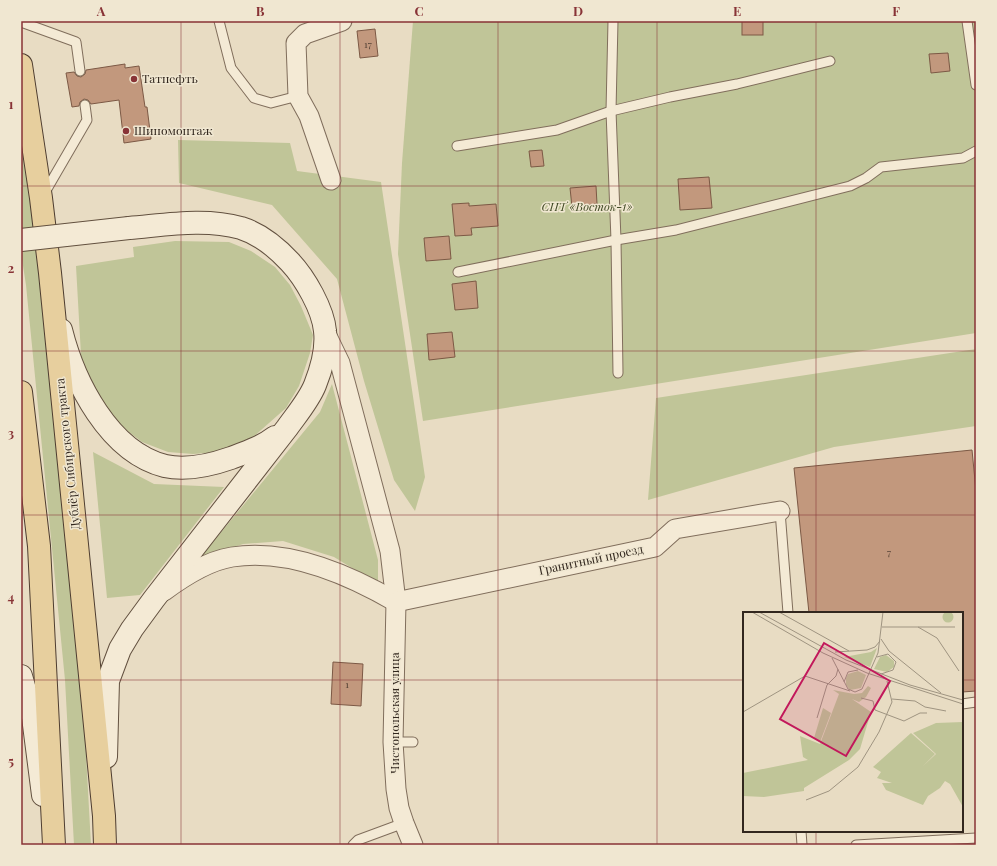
<svg xmlns="http://www.w3.org/2000/svg" width="997" height="866" font-family="'Playfair Display',serif">
  <style>
    .green { fill: #c0c598 }
    .building { fill: #c2987d; stroke: #7c5945 }
    .lines { fill: none; stroke-linecap: round; stroke-linejoin: round }
    .lane-casing { stroke: #806e5c; stroke-width: 11 }
    .street-casing { stroke: #806e5c; stroke-width: 21 }
    .secondary-casing { stroke: #62503f; stroke-width: 24 }
    .primary-casing { stroke: #4e3d30; stroke-width: 24 }
    .lane { stroke: #f4ead5; stroke-width: 9 }
    .street { stroke: #f4ead5; stroke-width: 19 }
    .secondary { stroke: #f4ead5; stroke-width: 22 }
    .primary { stroke: #e7cf9e; stroke-width: 22 }
    .secondary-bridge-casing { stroke: #62503f; stroke-width: 24; stroke-linecap: butt }
    .secondary-bridge { stroke: #f4ead5; stroke-width: 22 }
    .grid { fill: none; stroke: #883336; stroke-width: 1; stroke-opacity: 0.55 }
    .poi-dot { fill: #883336; stroke: #f0e7d1; stroke-width: 1.5 }
    .labels { text-anchor: middle; stroke-width: 3; stroke-linejoin: round; paint-order: stroke }
    .number-label { font-size: 10px; fill: #564336 }
    .poi-label { font-size: 12px; fill: #32271e; stroke: #f0e7d1; text-anchor: start }
    .park-label { font-size: 12px; font-style: italic; fill: #434c27; stroke: #f0e7d1 }
    .street-label { font-size: 12px; fill: #32271e; stroke: #f0e7d1 }
    .inset-road { fill: none; stroke: #9f9481; stroke-width: 1 }
    .view { fill: #c2185b; fill-opacity: 0.15; stroke: #c2185b; stroke-width: 2 }
    .inset-edge { fill: none; stroke: #32271e; stroke-width: 2 }
    .neatline { fill: none; stroke: #883336; stroke-width: 1.5 }
    .grid-label { font-size: 13px; text-anchor: middle; font-weight: bold; fill: #883336 }
  </style>
  <rect width="100%" height="100%" fill="#e8dcc3"/>
  <!-- green -->
  <g class="green">
    <path d="M413,21H976V333L423,421L398,254L402,163Z"/>
    <path d="M21,128L45,296L83,700L91,845H74L65,680L26,285L21,253Z"/>
    <path d="M178,140L290,143L297,171L381,182L425,477L415,511L394,480L364,381L337,279L272,205L179,183Z"/>
    <path d="M175,241L229,242L251,251L275,267L290,285L301,306L313,335L310,353L299,386L286,408L251,439L219,452L193,454L168,452L142,442L117,423L82,373L76,266L134,257L133,247Z"/>
    <path d="M976,349V426L834,447L648,500L656,398Z"/>
    <path d="M332,384L378,560V584L334,557L283,541L243,544L199,559L320,412Z"/>
    <path d="M93,452L154,484L224,487L140,595L107,598Z"/>
  </g>
  <!-- building -->
  <g class="building">
    <rect x="742" y="21" width="21" height="14"/>
    <path d="M375,29L378,56L360,58L357,31Z"/>
    <path d="M948,53L950,71L931,73L929,54Z"/>
    <path d="M125,64V68L139,66L145,107H147L151,139L124,143L119,100L91,104L88,100L84,99L80,102L79,106L72,107L66,73L74,72L77,76L81,77L85,74L86,70Z"/>
    <path d="M542,150L544,166L531,167L529,151Z"/>
    <path d="M709,177L712,208L680,210L678,179Z"/>
    <path d="M596,186L597,204L572,207L570,188Z"/>
    <path d="M469,203V206L496,204L498,226L471,228L472,235L455,236L452,204Z"/>
    <path d="M449,236L451,259L426,261L424,238Z"/>
    <path d="M476,281L478,308L455,310L452,284Z"/>
    <path d="M452,332L455,357L429,360L427,334Z"/>
    <path d="M972,450L976,491V691L962,692V613H809L794,468Z"/>
    <path d="M333,662L363,664L361,706L331,704Z"/>
  </g>
  <g class="lines">
    <defs>
      <g id="lane">
        <path d="M219,21L231,68L254,98L271,103L298,96"/>
        <path d="M613,21L611,111L616,240L618,373"/>
        <path d="M967,21L976,85"/>
        <path d="M21,22L76,42L80,71"/>
        <path d="M457,146L557,130L611,111L670,97L737,84L830,61"/>
        <path d="M44,194L87,120L85,105"/>
        <path d="M458,272L616,240L676,230L850,186L866,178L881,167L963,158L976,151"/>
        <path d="M780,511L788,613"/>
        <path d="M962,704L976,702"/>
        <path d="M393,742H413"/>
        <path d="M801,831L802,845"/>
        <path d="M353,845L358,840L404,823"/>
        <path d="M856,845L976,838"/>
      </g>
      <g id="street">
        <path d="M331,180L309,116L298,96L296,43L305,34L342,21"/>
        <path d="M325,332L340,363L390,551L396,602L393,742L396,789L399,808L404,823L413,845"/>
        <path d="M164,591C183,577 207,561 232,557C288,548 348,574 396,602"/>
        <path d="M396,602L655,547L675,529L780,511"/>
      </g>
      <g id="secondary">
        <path d="M61,330C74,382 109,452 165,466C187,471 211,465 231,458C247,452 262,447 275,437"/>
        <path d="M21,676L33,717L43,795"/>
        <path d="M106,757L108,681L120,649L132,629L154,599L287,428C297,414 309,400 315,385C321,370 327,348 325,331C323,309 305,278 290,262C277,248 260,234 241,228C205,218 166,225 129,228"/>
      </g>
      <g id="primary">
        <path d="M21,65L41,198L50,273L104,816L105,845"/>
        <path d="M21,392L39,546L54,845"/>
      </g>
    </defs>
    <!-- lane casing -->
    <use href="#lane" class="lane-casing"/>
    <!-- street casing -->
    <use href="#street" class="street-casing"/>
    <!-- secondary casing -->
    <use href="#secondary" class="secondary-casing"/>
    <!-- primary casing -->
    <use href="#primary" class="primary-casing"/>
    <!-- lane -->
    <use href="#lane" class="lane"/>
    <!-- street -->
    <use href="#street" class="street"/>
    <!-- secondary -->
    <use href="#secondary" class="secondary"/>
    <!-- primary -->
    <use href="#primary" class="primary"/>
    <defs>
      <path id="secondary-bridge" d="M21,240L129,228"/>
    </defs>
    <!-- secondary-bridge casing -->
    <use href="#secondary-bridge" class="secondary-bridge-casing"/>
    <!-- secondary-bridge -->
    <use href="#secondary-bridge" class="secondary-bridge"/>
  </g>
  <!-- grid -->
  <path class="grid" d="M181,21V845M340,21V845M498,21V845M657,21V845M816,21V613M21,186H976M21,351H976M21,515H976M21,680H744M962,680H976M816,831V845"/>
  <!-- markers -->
  <g class="poi-dot">
    <circle cx="134" cy="79" r="4"/>
    <circle cx="126" cy="131" r="4"/>
  </g>
  <g class="labels">
    <!-- number labels -->
    <g class="number-label">
      <text x="368" y="48">17</text>
      <text x="889" y="556">7</text>
      <text x="347" y="688">1</text>
    </g>
    <!-- poi labels -->
    <g class="poi-label">
      <text x="142" y="83">Татнефть</text>
      <text x="134" y="135">Шиномонтаж</text>
    </g>
    <!-- park labels -->
    <g class="park-label">
      <text x="587" y="211">СНТ «Восток-1»</text>
    </g>
    <!-- street labels -->
    <g class="street-label">
      <text transform="translate(68 454) rotate(-96)" y="4">Дублёр Сибирского тракта</text>
      <text transform="translate(591 560) rotate(-12)" y="4">Гранитный проезд</text>
      <text transform="translate(395 713) rotate(-90)" y="4">Чистопольская улица</text>
    </g>
  </g>
  <!-- overview -->
  <g transform="translate(743 612)">
    <rect width="220" height="220" fill="#e8dcc3"/>
    <path d="M199.5 5a5.5 5.5 0 1 1 11 0a5.5 5.5 0 1 1-11 0ZM134,36L127,55L101,45L128,40ZM143,43L151,49V55L144,60L131,57L137,45ZM115,59L123,63L118,76L107,78L103,73V66L105,62ZM125,74L128,76L123,85L116,90L109,87L128,100L117,137L106,148L61,176V179L21,185L0,184V161L65,148L60,145L57,124L77,132L96,82L90,78L111,82L119,81ZM80,96L88,101L77,130L71,126ZM220,110V195L207,172L202,169L197,176L185,184L180,193L143,178L139,171H149L134,166L138,160L130,155L168,121L192,142L179,155L193,142L170,121L193,111Z" fill="#c0c598"/>
    <path class="inset-road" d="M9,0L80,41L124,61L220,92M16,0L103,48L167,73L220,88M36,0L106,39M139,15H212M175,15L194,26L216,59M138,27L146,39L198,81M92,40L124,38L132,35L137,29M134,45L145,42L153,50L150,58L138,62M89,46L105,77L112,80L119,77L135,41L140,0M101,70L105,60L115,58M84,73L93,64L95,57M118,86L130,89L132,98L161,109L177,101H184M149,87L172,89L182,95L203,99M0,100L62,64L107,79M74,106L84,73M63,188L86,179L115,155L136,120L149,90L144,69"/>
    <path class="view" d="M81,31L147,69L103,144L37,107Z"/>
    <rect width="220" height="220" class="inset-edge"/>
  </g>
  <!-- border -->
  <rect width="997" height="866" fill="none" stroke="#f0e7d1" stroke-width="44"/>
  <rect x="22" y="22" width="953" height="822" class="neatline"/>
  <g class="grid-label">
    <text x="101" y="16">A</text>
    <text x="260" y="16">B</text>
    <text x="419" y="16">C</text>
    <text x="578" y="16">D</text>
    <text x="737" y="16">E</text>
    <text x="896" y="16">F</text>
    <text x="11" y="109">1</text>
    <text x="11" y="273">2</text>
    <text x="11" y="438">3</text>
    <text x="11" y="602">4</text>
    <text x="11" y="766">5</text>
  </g>
</svg>
